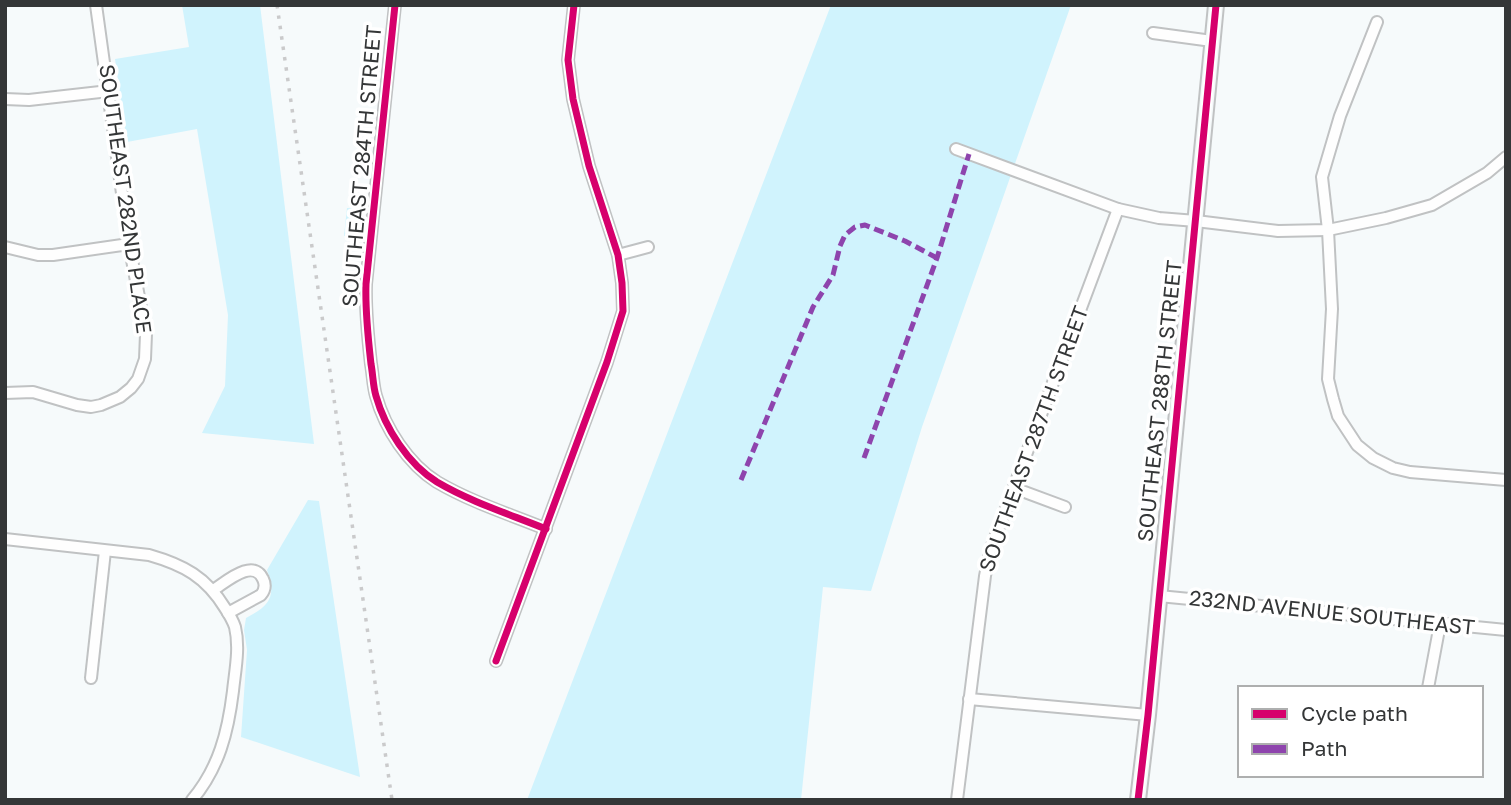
<svg xmlns="http://www.w3.org/2000/svg" width="1511" height="805" font-family="'Golos Text',sans-serif">
  <style>
    .green { fill: #d0f3fd }
    .lines { fill: none; stroke-linecap: round; stroke-linejoin: round }
    .street-casing { stroke: #c0c2c3; stroke-width: 14 }
    .secondary-casing { stroke: #c0c2c3; stroke-width: 18 }
    .street { stroke: #fefefe; stroke-width: 10 }
    .secondary { stroke: #f5f9fa; stroke-width: 14 }
    .rail { stroke: #cacacb; stroke-width: 3.5; stroke-dasharray: 3.5 7; stroke-linecap: butt }
    .quiet { stroke: #8e44ad; stroke-width: 5; stroke-dasharray: 10 5; stroke-linecap: butt }
    .cycleway-casing { stroke: #fff; stroke-width: 11 }
    .cycleway { stroke: #d6006c; stroke-width: 7 }
    .labels { text-anchor: middle; stroke-width: 7; stroke-linejoin: round; paint-order: stroke }
    .street-label { font-size: 21px; fill: #343637; stroke: #fff }
  </style>
  <rect width="100%" height="100%" fill="#f6fafb"/>
  <!-- green -->
  <g class="green">
    <path d="M182,5H260L314,444L202,433L225,386L228,315L197,129L127,142L115,59L189,47Z"/>
    <path d="M831,5H1071L922,427L871,591L823,587L801,800H527Z"/>
    <path d="M347,208L360,209L357,237L344,236Z"/>
    <path d="M308,500L319,501L360,777L241,737L247,650L244,630L246,618C269,606 277,597 267,570Z"/>
  </g>
  <g class="lines">
    <defs>
      <g id="street">
        <path d="M395,5L366,284C365,312 368,337 371,364C373,375 373,386 376,396C385,428 408,464 437,482C471,502 509,514 546,529"/>
        <path d="M1377,22L1340,116L1322,177L1328,230L1332,309L1328,379L1333,399L1338,416L1357,445L1373,458L1393,468L1410,472L1506,480"/>
        <path d="M1153,33L1212,41"/>
        <path d="M5,99L29,100L109,91"/>
        <path d="M956,149L1118,209L1159,218L1196,221L1278,231L1328,230L1386,218L1432,205L1487,173L1506,157"/>
        <path d="M5,247L38,255H53L129,244"/>
        <path d="M618,255L648,247"/>
        <path d="M5,393L33,392L77,405L91,407L101,405L120,397L131,388L138,379L145,359L146,334L129,244L96,5"/>
        <path d="M1014,488L1065,507"/>
        <path d="M5,539L149,555C184,565 206,577 225,608C229,614 233,621 235,627C240,648 235,671 233,691C228,732 219,768 192,800"/>
        <path d="M213,590C225,583 253,557 263,579C266,585 265,590 261,595L228,613"/>
        <path d="M1159,596L1506,630"/>
        <path d="M496,661L607,362L623,311L622,283L618,255L589,166L573,99L568,60L574,5"/>
        <path d="M91,678L105,551"/>
        <path d="M1428,688L1440,624"/>
        <path d="M969,699L1148,715"/>
        <path d="M957,800L985,576L990,551L1118,209"/>
      </g>
      <path id="secondary" d="M1138,800L1148,715L1216,5"/>
    </defs>
    <!-- street casing -->
    <use href="#street" class="street-casing"/>
    <!-- secondary casing -->
    <use href="#secondary" class="secondary-casing"/>
    <!-- street -->
    <use href="#street" class="street"/>
    <!-- secondary -->
    <use href="#secondary" class="secondary"/>
    <!-- rail -->
    <path class="rail" d="M277,5L392,800"/>
    <!-- quiet -->
    <g class="quiet">
      <path d="M864,458L937,258L969,154"/>
      <path d="M741,480L813,307L833,275L840,246L845,235L855,227L865,225L905,241L937,258"/>
    </g>
    <defs>
      <g id="cycleway">
        <path d="M395,5L366,284C365,312 368,337 371,364C373,375 373,386 376,396C385,428 408,464 437,482C471,502 509,514 546,529"/>
        <path d="M496,661L607,362L623,311L622,283L618,255L589,166L573,99L568,60L574,5"/>
        <path d="M1138,800L1148,715L1216,5"/>
      </g>
    </defs>
    <!-- cycleway casing -->
    <use href="#cycleway" class="cycleway-casing"/>
    <!-- cycleway -->
    <use href="#cycleway" class="cycleway"/>
  </g>
  <g class="labels">
    <!-- street labels -->
    <g class="street-label">
      <text transform="translate(362 166) rotate(-85)" y="7">SOUTHEAST 284TH STREET</text>
      <text transform="translate(125 199) rotate(82)" y="7">SOUTHEAST 282ND PLACE</text>
      <text transform="translate(1160 401) rotate(-84)" y="7">SOUTHEAST 288TH STREET</text>
      <text transform="translate(1034 439) rotate(-70)" y="7">SOUTHEAST 287TH STREET</text>
      <text transform="translate(1332 613) rotate(6)" y="7">232ND AVENUE SOUTHEAST</text>
    </g>
  </g>
  <!-- border -->
  <rect width="1511" height="805" fill="none" stroke="#343637" stroke-width="14"/>
  <!-- legend -->
  <rect x="1238" y="686" width="245" height="91" fill="#ffffff" stroke="#aeafaf" stroke-width="2"/>
  <rect x="1252" y="709" width="35" height="10" fill="#d6006c" stroke="#aeafaf" stroke-width="2"/>
  <text x="1301" y="721" font-size="21" fill="#343637">Cycle path</text>
  <rect x="1252" y="744" width="35" height="10" fill="#8e44ad" stroke="#aeafaf" stroke-width="2"/>
  <text x="1301" y="756" font-size="21" fill="#343637">Path</text>
</svg>
